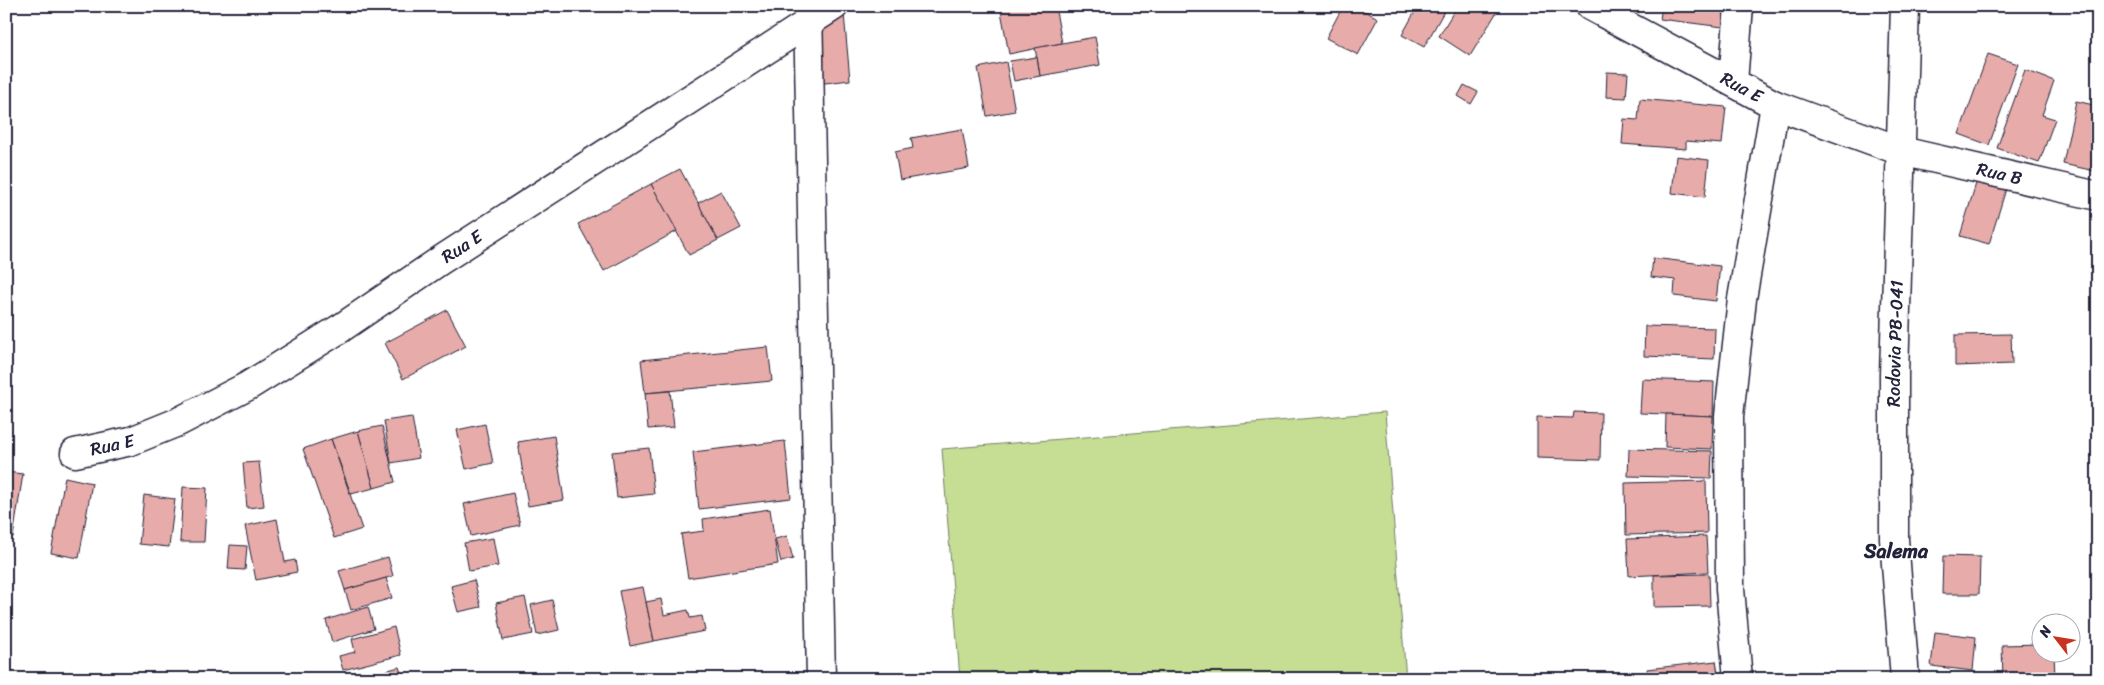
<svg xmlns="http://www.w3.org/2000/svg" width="2104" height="685" font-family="Sriracha,sans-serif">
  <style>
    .green { fill: #c5de94; stroke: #748068 }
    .building { fill: #e7aca9; stroke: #22223b }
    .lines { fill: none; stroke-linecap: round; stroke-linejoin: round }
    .street-casing { stroke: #22223b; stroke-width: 31 }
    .secondary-casing { stroke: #22223b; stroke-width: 31 }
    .street { stroke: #fff; stroke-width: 28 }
    .secondary { stroke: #fff; stroke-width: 28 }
    .labels { text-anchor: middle; stroke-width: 4; stroke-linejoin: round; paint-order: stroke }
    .street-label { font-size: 18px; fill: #22223b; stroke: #fff }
    .quarter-label { font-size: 20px; font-weight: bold; fill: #22223b; stroke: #fff }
  </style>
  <rect width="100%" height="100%" fill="#fff"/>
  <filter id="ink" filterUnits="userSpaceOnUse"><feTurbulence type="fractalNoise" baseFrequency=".02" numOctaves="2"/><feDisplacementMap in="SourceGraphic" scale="10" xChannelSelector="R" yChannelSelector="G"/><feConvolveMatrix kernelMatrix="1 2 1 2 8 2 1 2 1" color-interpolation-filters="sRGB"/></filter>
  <g filter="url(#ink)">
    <!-- green -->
    <path class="green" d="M1385,412L1406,679H960L942,449Z"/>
    <!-- building -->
    <g class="building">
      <path d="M527,6H526H563L541,11Z"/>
      <path d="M1000,6H1055L1062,43L1009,54Z"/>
      <path d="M1343,6H1355L1378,18L1358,55L1326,38Z"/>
      <path d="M1418,6H1447L1424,47L1402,35Z"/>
      <path d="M1457,6H1493L1498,10L1470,56L1439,36Z"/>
      <path d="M1662,6H1726L1723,27L1660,19Z"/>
      <path d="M844,14L850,80L817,84L819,32Z"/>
      <path d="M1095,37L1100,65L1040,76L1035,48Z"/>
      <path d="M1988,54L2018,64L1989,145L1959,134Z"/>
      <path d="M1037,57L1040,76L1014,81L1010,61Z"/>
      <path d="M1006,62L1015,111L987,116L978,68Z"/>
      <path d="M2025,70L2054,81L2042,115L2055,119L2039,163L1997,148Z"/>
      <path d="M1607,72L1628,73L1626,98L1606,97Z"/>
      <path d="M1464,85L1478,92L1471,104L1458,96Z"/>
      <path d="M1640,99L1726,107L1722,144L1686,141V149L1622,144L1624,119L1638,120Z"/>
      <path d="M2076,101L2098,106V157L2095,171L2063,164Z"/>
      <path d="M962,129L969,168L900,180L895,152L913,148L911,138Z"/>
      <path d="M1676,156L1709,160L1705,197L1672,193Z"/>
      <path d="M680,169L718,240L689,255L651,184Z"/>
      <path d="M1977,180L2006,189L1989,244L1960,236Z"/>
      <path d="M651,184L677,231L604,271L578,224Z"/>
      <path d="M721,191L741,228L718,240L698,203Z"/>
      <path d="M2098,230V251L2092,249Z"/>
      <path d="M1653,258L1720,266L1716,301L1674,296L1675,280L1651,277Z"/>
      <path d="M447,310L466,346L403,379L385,343Z"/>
      <path d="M1645,326L1715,328L1714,359L1644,356Z"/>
      <path d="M2011,334L2012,364L1955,366V335Z"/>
      <path d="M768,347L772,381L645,393L641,360Z"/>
      <path d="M1642,379L1714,382L1713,416L1640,413Z"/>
      <path d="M670,391L674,427L648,429L645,393Z"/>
      <path d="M1574,412L1601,413L1600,460L1537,458V417L1573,418Z"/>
      <path d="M1666,414L1713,416L1712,449L1665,447Z"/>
      <path d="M412,417L419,458L391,463L384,421Z"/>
      <path d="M485,424L493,463L466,469L457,430Z"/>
      <path d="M382,426L395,482L374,488L358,431Z"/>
      <path d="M358,431L374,488L351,494L331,439Z"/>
      <path d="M554,436L564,500L528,506L518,442Z"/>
      <path d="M331,439L362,529L334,538L303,449Z"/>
      <path d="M785,441L791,498L699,509L693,452Z"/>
      <path d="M649,448L654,494L617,498L612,452Z"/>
      <path d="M1629,449L1712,451L1711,478L1628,476Z"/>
      <path d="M259,462L264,506L247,508L243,463Z"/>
      <path d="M6,472L23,474L13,537L6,536Z"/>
      <path d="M65,477L92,483L79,558L51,553Z"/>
      <path d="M1706,481L1707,533L1626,535L1625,483Z"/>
      <path d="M183,487L207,488L204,542H180Z"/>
      <path d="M513,493L520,525L471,536L464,504Z"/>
      <path d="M144,495L175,499L169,547L139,544Z"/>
      <path d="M770,509L778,564L688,578L681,534L704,531L703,519Z"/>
      <path d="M277,519L285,562L295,560L297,572L256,580L245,526Z"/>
      <path d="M787,536L793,559L781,562L775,539Z"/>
      <path d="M1706,536L1708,572L1629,576L1627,539Z"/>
      <path d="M493,538L498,566L469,571L464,543Z"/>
      <path d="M230,545L247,546L245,570L228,569Z"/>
      <path d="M1943,556L1980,557L1979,594H1942Z"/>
      <path d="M388,557L393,576L345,590L339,571Z"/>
      <path d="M1709,574L1710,606L1654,607V575Z"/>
      <path d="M386,578L392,598L351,610L345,590Z"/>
      <path d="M474,580L481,607L458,612L451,586Z"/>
      <path d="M643,587L654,641L630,646L619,591Z"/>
      <path d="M525,597L533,634L503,640L496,603Z"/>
      <path d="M661,599L664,615L688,610L690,618L702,616L705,631L654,641L646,602Z"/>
      <path d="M552,600L559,630L537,635L531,605Z"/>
      <path d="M368,607L374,629L332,642L326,620Z"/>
      <path d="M394,627L401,655L343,670L339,656L355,652L352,639Z"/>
      <path d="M1935,632L1976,637L1973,671L1931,666Z"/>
      <path d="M2042,644V652H2054L2055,679H2003L2002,645Z"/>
      <path d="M1716,661L1719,679H1648L1647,669Z"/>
      <path d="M399,667L403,679H365L364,677Z"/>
    </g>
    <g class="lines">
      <defs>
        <g id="street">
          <path d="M808,6L821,679"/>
          <path id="s1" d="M1590,6L1775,105L1901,151L2098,196"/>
          <path d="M1733,82L1739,6"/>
          <path id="s2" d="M75,453L131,441L178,422L248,386L341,328L441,260L834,6"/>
          <path d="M1738,679L1730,589L1729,416L1742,299L1775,105"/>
        </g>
        <g id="secondary">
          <path id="s3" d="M1905,679L1894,539V375L1905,6"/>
        </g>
      </defs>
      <!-- street casing -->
      <use href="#street" class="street-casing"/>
      <!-- secondary casing -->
      <use href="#secondary" class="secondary-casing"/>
      <!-- street -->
      <use href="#street" class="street"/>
      <!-- secondary -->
      <use href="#secondary" class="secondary"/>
    </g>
  </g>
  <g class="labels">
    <!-- street labels -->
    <g class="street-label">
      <text dy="6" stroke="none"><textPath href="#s1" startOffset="172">Rua E</textPath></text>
      <text dy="6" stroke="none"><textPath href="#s1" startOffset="445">Rua B</textPath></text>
      <text dy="6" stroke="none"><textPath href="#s2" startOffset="442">Rua E</textPath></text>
      <text dy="6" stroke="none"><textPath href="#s3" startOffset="336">Rodovia PB-041</textPath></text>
      <text dy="6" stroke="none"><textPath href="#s2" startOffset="38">Rua E</textPath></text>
    </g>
    <!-- quarter labels -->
    <g class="quarter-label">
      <text x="1896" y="558">Salema</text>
    </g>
  </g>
  <!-- margin -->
  <rect width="2104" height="685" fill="none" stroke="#fff" stroke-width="25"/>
  <rect x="12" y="12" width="2079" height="660" fill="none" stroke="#22223b" stroke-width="2" filter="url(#ink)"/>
  <!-- north arrow -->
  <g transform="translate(2056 638) rotate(301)"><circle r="24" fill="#ffffff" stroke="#a7a7b1"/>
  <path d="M0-4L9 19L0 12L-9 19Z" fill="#c8321e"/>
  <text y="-8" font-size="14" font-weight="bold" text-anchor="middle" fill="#22223b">N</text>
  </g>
</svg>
